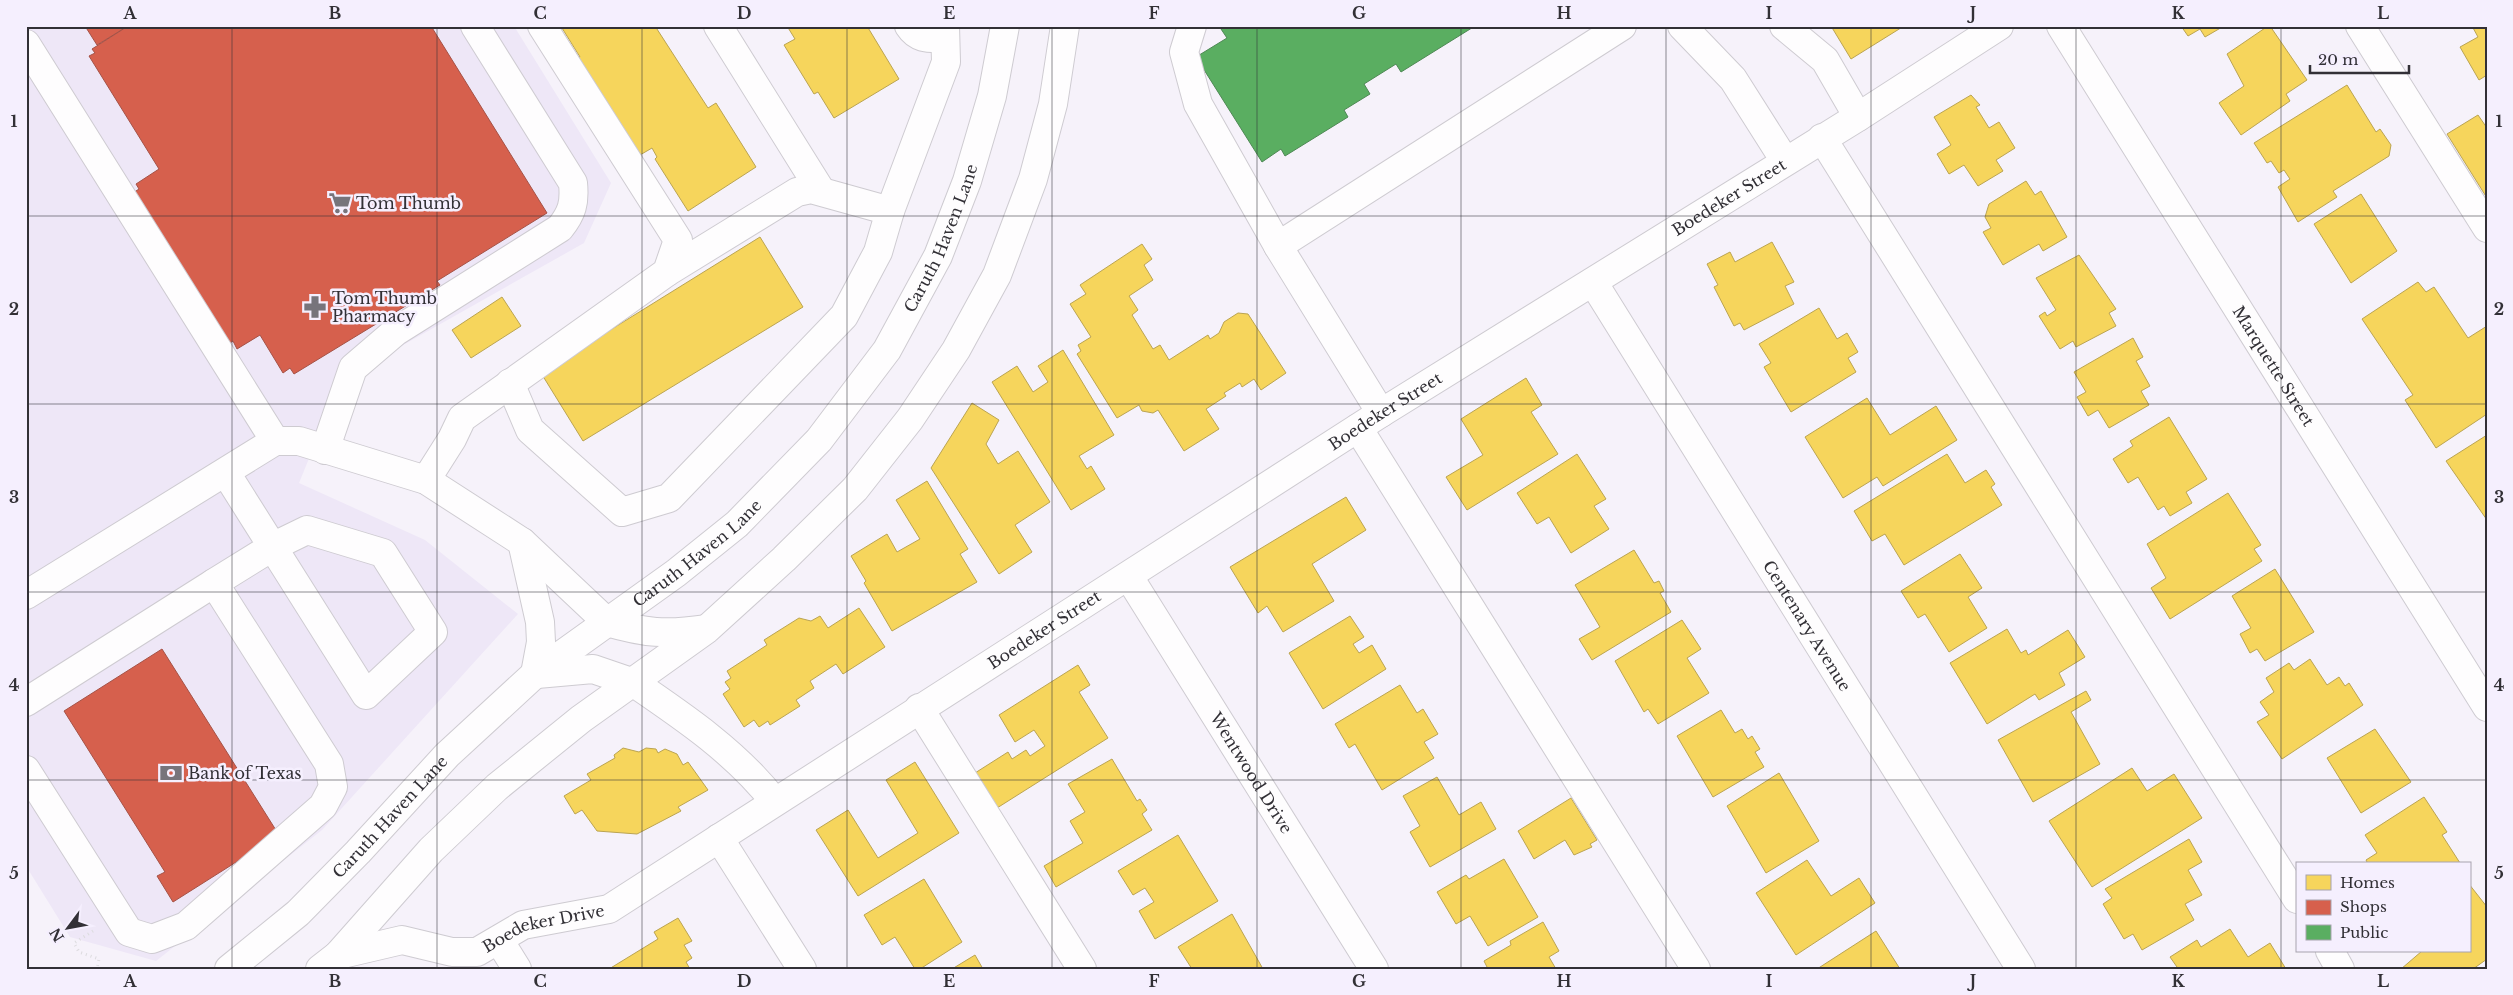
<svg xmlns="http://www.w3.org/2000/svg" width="2513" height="995" font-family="'Libre Baskerville',serif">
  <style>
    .built { fill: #eee7f7 }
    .homes { fill: #f6d55c; stroke: #bba451 }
    .shops { fill: #d6604d; stroke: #a55246 }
    .public { fill: #5aae61; stroke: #4e8854 }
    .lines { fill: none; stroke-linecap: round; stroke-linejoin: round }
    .minor-casing { stroke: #cecbd1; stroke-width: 30 }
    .major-casing { stroke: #cecbd1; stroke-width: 30 }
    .path { stroke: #dcdbde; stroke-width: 3; stroke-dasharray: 1 4; stroke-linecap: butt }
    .minor { stroke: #fefdfe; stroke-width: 28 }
    .major { stroke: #fefdfe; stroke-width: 28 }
    .grid { fill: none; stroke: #323036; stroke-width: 1; stroke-opacity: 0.55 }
    .labels { text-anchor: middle; stroke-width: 5; stroke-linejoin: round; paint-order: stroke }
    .street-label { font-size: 16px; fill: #323036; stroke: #f5effe }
    .poi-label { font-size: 16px; fill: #323036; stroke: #f5effe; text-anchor: start }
    .neatline { fill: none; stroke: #323036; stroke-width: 2 }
    .grid-label { font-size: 16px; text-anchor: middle; font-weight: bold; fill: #323036 }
  </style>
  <rect width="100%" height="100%" fill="#f6f2fa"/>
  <!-- built -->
  <path class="built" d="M26,26H514L611,183L584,243L341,380L299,483L425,540L518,614L322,830L156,961L70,937L26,866Z"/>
  <!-- homes -->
  <g class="homes">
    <path d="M564,26H655L708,108L716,103L756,167L688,211L655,159L657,157L652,148L640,155L578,58L580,57L562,28Z"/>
    <path d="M787,26H867L899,79L834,118L818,92L814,94L784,45L795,39Z"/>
    <path d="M1831,26H1904L1851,59Z"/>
    <path d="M2181,26H2224L2205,37L2200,29L2188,36Z"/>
    <path d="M2268,26H2270L2307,80L2286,94L2290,101L2241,135L2219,103L2244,86L2227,54Z"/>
    <path d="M2472,26H2487V75L2479,80L2460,47L2478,37Z"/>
    <path d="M2347,85L2376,132L2380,129L2391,145L2389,156L2333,191L2337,197L2298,222L2278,187L2290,179L2284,170L2279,173L2271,161L2267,163L2254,143Z"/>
    <path d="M1971,95L1980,105L1976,107L1989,128L1999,122L2015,148L1996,160L2003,171L1978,186L1964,165L1949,174L1937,154L1951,145L1934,117Z"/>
    <path d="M2478,115L2487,128V198L2447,134Z"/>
    <path d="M2026,181L2035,195L2041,191L2067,237L2043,251L2039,244L2003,265L1983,232L1991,228L1985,217L1989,204Z"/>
    <path d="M2361,194L2397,251L2351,283L2314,224Z"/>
    <path d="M760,237L803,307L583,441L541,373Z"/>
    <path d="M1772,242L1794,282L1785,286L1794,304L1744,330L1740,323L1734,326L1714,287L1718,285L1707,264L1730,252L1735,262Z"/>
    <path d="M1142,244L1152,259L1144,265L1153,280L1129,296L1138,310L1132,315L1153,349L1160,345L1169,360L1208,335L1210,339L1219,333L1224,322L1238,313L1248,314L1286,373L1261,390L1254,379L1242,387L1240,383L1224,393L1226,396L1206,409L1219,429L1184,451L1158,410L1153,413L1142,411L1139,405L1117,418L1077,354L1081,351L1078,345L1091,337L1070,304L1086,294L1080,285Z"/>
    <path d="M2079,255L2116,309L2109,313L2116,326L2076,347L2073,341L2060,349L2039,316L2045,312L2047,316L2056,310L2036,278Z"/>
    <path d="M2418,282L2426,292L2434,287L2468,338L2487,326V414L2436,448L2405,400L2413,395L2362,319Z"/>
    <path d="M502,297L521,326L471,358L452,330Z"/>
    <path d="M1819,308L1837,339L1847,333L1858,352L1848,358L1856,372L1791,412L1764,367L1771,363L1759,344Z"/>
    <path d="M2133,338L2143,357L2136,361L2150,386L2141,391L2149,405L2109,428L2098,410L2088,416L2077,397L2086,392L2074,372Z"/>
    <path d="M1063,350L1114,435L1079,456L1087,469L1091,466L1105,489L1071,510L992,382L1017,366L1033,392L1048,382L1038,366Z"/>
    <path d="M1526,378L1542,405L1531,412L1558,454L1467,510L1446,477L1483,455L1461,419Z"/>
    <path d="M1867,398L1890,435L1936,406L1957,440L1883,486L1877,477L1843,498L1805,437Z"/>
    <path d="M972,403L999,420L986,444L998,464L1018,451L1050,502L1015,525L1032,552L999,574L931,468Z"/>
    <path d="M2169,417L2207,479L2186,492L2192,503L2170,516L2164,506L2158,510L2138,477L2128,483L2113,459L2133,446L2130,441Z"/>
    <path d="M2487,435V520L2446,461Z"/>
    <path d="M1577,454L1606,499L1594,506L1609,529L1571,553L1549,517L1537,524L1517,493Z"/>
    <path d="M1947,454L1965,483L1986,470L1995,484L1991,487L2002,505L1904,565L1885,534L1872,541L1854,511Z"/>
    <path d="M927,481L968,549L960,554L977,582L892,631L864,583L866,581L851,556L887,534L897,552L920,539L896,500Z"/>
    <path d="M2228,493L2261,545L2254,549L2262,561L2170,619L2151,588L2166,578L2147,544Z"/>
    <path d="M1346,497L1366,530L1312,564L1334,601L1283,632L1267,606L1258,613L1230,567Z"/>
    <path d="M1634,550L1654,583L1659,581L1664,591L1660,593L1671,612L1592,660L1579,639L1600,627L1575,585Z"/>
    <path d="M1960,554L1982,588L1968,597L1987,628L1949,652L1925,614L1918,618L1901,591Z"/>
    <path d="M2275,569L2314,632L2265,661L2257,649L2250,653L2240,634L2251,628L2232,596Z"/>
    <path d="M859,608L885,647L843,674L836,664L810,681L814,688L796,700L800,706L770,725L768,721L759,727L754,720L744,727L723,694L730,689L725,682L731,678L727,671L767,645L764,640L799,618L811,621L820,616L828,628Z"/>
    <path d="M1350,616L1364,637L1353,644L1359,653L1372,645L1386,669L1323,709L1289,653Z"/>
    <path d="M1682,620L1701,649L1687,658L1709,693L1658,724L1648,709L1644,712L1615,661Z"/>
    <path d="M2007,629L2021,653L2026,650L2028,655L2068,630L2085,657L2059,673L2065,685L2039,700L2035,694L1987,724L1950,663Z"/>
    <path d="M2310,659L2327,685L2339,677L2345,686L2349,683L2363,705L2282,759L2257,722L2269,715L2260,702L2274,692L2266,678L2289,663L2294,670Z"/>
    <path d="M1078,665L1090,685L1079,692L1108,738L997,808L975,773L1008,752L1012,759L1026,750L1030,756L1045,746L1034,730L1015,742L999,715Z"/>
    <path d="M1400,685L1417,713L1423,709L1438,734L1424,742L1434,758L1382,790L1355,744L1349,748L1335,724Z"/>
    <path d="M2086,691L2091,700L2071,712L2100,764L2033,802L1998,740Z"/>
    <path d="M1721,710L1735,733L1742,729L1748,739L1752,736L1760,749L1755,752L1764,767L1713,797L1677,736Z"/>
    <path d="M2375,729L2411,782L2361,813L2327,758Z"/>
    <path d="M623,748L639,752L646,748L656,749L658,753L665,749L677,754L683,765L688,762L708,790L678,807L681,811L637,834L597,831L582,810L575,814L564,796L591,780L587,774L615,758L614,755Z"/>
    <path d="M1112,759L1137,801L1140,799L1147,810L1142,814L1152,830L1056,887L1044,866L1083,843L1070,821L1085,812L1068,784Z"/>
    <path d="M915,762L959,833L858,896L816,830L848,810L878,858L918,833L886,780Z"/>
    <path d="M2132,768L2147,791L2174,774L2202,818L2092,887L2049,821Z"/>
    <path d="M1779,773L1819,841L1766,873L1727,806Z"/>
    <path d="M1437,777L1459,815L1481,802L1496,829L1430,867L1410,832L1420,826L1403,796Z"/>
    <path d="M2424,797L2447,832L2442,835L2460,863L2368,864L2366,860L2377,853L2365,835Z"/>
    <path d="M1571,798L1597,840L1590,844L1592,847L1574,855L1565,840L1534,859L1518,831Z"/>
    <path d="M1178,835L1218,901L1155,939L1139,911L1154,902L1145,888L1133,895L1118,871Z"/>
    <path d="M2189,839L2202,862L2188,870L2202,895L2185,904L2194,920L2142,950L2133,934L2124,939L2103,904L2112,898L2105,889Z"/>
    <path d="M1504,859L1538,917L1488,946L1470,916L1456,924L1437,892L1466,875L1469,879Z"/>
    <path d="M1807,860L1831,896L1859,878L1875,903L1796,955L1756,893Z"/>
    <path d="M924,879L962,942L920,969H915L895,937L882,945L864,915Z"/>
    <path d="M2469,884L2487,907V959L2473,969H2401L2422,951H2469Z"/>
    <path d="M1232,914L1263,969H1192L1178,947Z"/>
    <path d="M678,918L692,941L684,945L692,958L686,962L690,969H609L658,939L654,932Z"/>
    <path d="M1543,922L1559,951L1549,957L1556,969H1488L1484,961L1511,945L1510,941Z"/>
    <path d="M2230,929L2248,957L2270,943L2286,969H2174L2177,967L2170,957L2197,940L2201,947Z"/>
    <path d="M1876,931L1900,969H1817Z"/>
    <path d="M975,955L983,969H952Z"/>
  </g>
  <!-- shops -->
  <g class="shops">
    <path d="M85,26H128L97,45Z"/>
    <path d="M128,26H431L547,213L437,281L440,285L294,374L290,368L283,373L260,335L237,349L233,341L227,345L133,193L139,189L136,184L159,169L89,56L95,53L92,49Z"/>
    <path d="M162,649L279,835L173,902L157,876L165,872L64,711Z"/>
  </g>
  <!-- public -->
  <path class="public" d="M1219,26H1475L1401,72L1396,64L1364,84L1370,94L1344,110L1348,117L1285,156L1281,149L1262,162L1196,57L1227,38Z"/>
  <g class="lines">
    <defs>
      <g id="minor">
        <path d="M718,26L821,191"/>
        <path d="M909,26C918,40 930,38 945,38"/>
        <path d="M1192,26L1184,52L1198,104L1278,246"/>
        <path d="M1682,26L1733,79L1785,161"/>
        <path d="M1784,26L1825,60L1858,117"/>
        <path id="s1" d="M2061,26L2487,707"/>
        <path d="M2360,26L2487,228"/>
        <path d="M26,44L275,441"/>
        <path d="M1822,138L2297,899"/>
        <path d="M667,272L797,192L811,189L890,211"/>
        <path id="s2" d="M1593,282L2021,969"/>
        <path d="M510,383L530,430L622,512L669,498L844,316L878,252L890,211L946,62L945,26"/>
        <path d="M1381,413L1278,246L1622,26"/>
        <path d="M1358,428L1696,969"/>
        <path d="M325,450L353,368L395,332L560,228C572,213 575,203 573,183L475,26"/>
        <path d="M426,480L452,439L462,418L667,272L678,240L542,26"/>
        <path d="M522,542L540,622L541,642L535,674"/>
        <path id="s3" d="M1129,577L1374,969"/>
        <path d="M214,583L272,547L307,530L383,553L433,632L366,695L226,473"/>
        <path d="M26,595L275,441H299L426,480L522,542L607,622"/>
        <path d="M634,683C684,717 737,753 774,801"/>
        <path d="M26,702L214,583L329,764L333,787L323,806L186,926L152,939L129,932L26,770"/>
        <path d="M919,708L1082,969"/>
        <path d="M719,838L802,969"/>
        <path d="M499,940L517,969"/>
        <path d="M2330,951L2340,969"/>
        <path id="s4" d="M338,955L402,940L452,952H477L523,925L609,909L1381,413L1858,117L1999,26"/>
      </g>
      <g id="major">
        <path d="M607,622C645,633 666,635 706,629"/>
        <path d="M537,674L593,669L634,683"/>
        <path id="s5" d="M229,969L298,913L358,852L447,755L535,674L676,573L737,524L819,440L887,350L938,256L967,181L992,96L1005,26"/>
        <path d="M320,969L338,955L431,850L497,787L581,719L707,629L784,559L855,489L910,419L956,350L997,275L1033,179L1053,104L1065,26"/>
      </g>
    </defs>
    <!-- minor casing -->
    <use href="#minor" class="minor-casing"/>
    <!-- major casing -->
    <use href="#major" class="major-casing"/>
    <!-- path -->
    <path class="path" d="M93,931L74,943L79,952L99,959L97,969"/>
    <!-- minor -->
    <use href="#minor" class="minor"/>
    <!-- major -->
    <use href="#major" class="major"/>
  </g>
  <!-- grid -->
  <path class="grid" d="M232,26V969M437,26V969M642,26V969M847,26V969M1052,26V969M1257,26V969M1461,26V969M1666,26V969M1871,26V969M2076,26V969M2281,26V969M26,216H2487M26,404H2487M26,592H2487M26,780H2487"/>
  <!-- icons -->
  <defs>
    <symbol id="supermarket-bare" viewBox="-9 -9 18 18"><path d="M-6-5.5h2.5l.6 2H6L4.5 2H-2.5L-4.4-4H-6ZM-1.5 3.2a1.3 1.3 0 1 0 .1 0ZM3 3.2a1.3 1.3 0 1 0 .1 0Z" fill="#77747b" stroke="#f5effe" stroke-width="2.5" paint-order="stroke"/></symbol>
    <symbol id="pharmacy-bare" viewBox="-9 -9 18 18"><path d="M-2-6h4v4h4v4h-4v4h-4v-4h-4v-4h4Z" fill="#77747b" stroke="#f5effe" stroke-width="2.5" paint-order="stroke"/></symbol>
    <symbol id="bank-bare" viewBox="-9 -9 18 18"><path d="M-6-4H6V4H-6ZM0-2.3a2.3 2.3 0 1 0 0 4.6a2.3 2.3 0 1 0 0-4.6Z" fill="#77747b" stroke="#f5effe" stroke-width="2.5" paint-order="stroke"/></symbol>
  </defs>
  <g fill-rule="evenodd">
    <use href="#supermarket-bare" x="324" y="187" width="32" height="32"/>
    <use href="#pharmacy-bare" x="299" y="291" width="32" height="32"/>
    <use href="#bank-bare" x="155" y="757" width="32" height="32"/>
  </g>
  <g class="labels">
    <!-- street labels -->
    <g class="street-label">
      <text dy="6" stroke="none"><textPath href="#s4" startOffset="1610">Boedeker Street</textPath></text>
      <text dy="6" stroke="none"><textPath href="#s5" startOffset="1032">Caruth Haven Lane</textPath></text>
      <text dy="6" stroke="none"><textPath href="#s1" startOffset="401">Marquette Street</textPath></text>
      <text dy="6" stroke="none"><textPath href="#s4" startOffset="1205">Boedeker Street</textPath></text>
      <text dy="6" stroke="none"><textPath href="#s5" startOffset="628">Caruth Haven Lane</textPath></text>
      <text dy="6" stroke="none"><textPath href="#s2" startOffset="405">Centenary Avenue</textPath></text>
      <text dy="6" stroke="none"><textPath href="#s4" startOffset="800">Boedeker Street</textPath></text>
      <text dy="6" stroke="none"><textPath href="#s3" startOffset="231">Wentwood Drive</textPath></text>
      <text dy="6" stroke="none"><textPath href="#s5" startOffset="222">Caruth Haven Lane</textPath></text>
      <text dy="6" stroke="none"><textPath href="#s4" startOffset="214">Boedeker Drive</textPath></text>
    </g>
    <!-- poi labels -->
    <g class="poi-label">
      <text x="356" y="209">Tom Thumb</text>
      <text x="332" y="304">Tom Thumb<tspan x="332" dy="18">Pharmacy</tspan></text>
      <text x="188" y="779">Bank of Texas</text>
    </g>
  </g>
  <!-- border -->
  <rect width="2513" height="995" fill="none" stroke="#f5effe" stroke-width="55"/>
  <!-- legend -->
  <rect x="2296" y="862" width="175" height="90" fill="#f5effe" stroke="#a7a3ae"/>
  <rect x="2306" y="875" width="25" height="15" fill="#f6d55c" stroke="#a7a3ae"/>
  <text x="2340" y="888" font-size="15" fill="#323036">Homes</text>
  <rect x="2306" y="900" width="25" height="15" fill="#d6604d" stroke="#a7a3ae"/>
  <text x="2340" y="912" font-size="15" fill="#323036">Shops</text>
  <rect x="2306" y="925" width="25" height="15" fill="#5aae61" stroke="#a7a3ae"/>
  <text x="2340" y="938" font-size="15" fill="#323036">Public</text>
  <!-- north arrow -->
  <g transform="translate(68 928) rotate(238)" stroke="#f5effe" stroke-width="4" paint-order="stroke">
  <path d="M0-4L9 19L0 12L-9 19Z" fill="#323036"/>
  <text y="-8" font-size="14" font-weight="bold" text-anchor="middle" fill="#323036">N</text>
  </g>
  <!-- scale -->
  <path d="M2310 65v8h99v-8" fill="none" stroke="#323036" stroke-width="2.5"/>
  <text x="2318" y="65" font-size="15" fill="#323036" stroke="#f5effe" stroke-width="4" paint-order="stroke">20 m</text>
  <rect x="28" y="28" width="2458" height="940" class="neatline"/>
  <g class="grid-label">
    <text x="130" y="19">A</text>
    <text x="335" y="19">B</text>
    <text x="540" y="19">C</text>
    <text x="744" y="19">D</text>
    <text x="949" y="19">E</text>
    <text x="1154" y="19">F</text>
    <text x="1359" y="19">G</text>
    <text x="1564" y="19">H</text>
    <text x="1769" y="19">I</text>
    <text x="1973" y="19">J</text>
    <text x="2178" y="19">K</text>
    <text x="2383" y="19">L</text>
    <text x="14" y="127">1</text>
    <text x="2499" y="127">1</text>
    <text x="14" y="315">2</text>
    <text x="2499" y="315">2</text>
    <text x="14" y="503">3</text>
    <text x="2499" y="503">3</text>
    <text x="14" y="691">4</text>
    <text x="2499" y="691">4</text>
    <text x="14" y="879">5</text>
    <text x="2499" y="879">5</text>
    <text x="130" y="987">A</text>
    <text x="335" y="987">B</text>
    <text x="540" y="987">C</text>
    <text x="744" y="987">D</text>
    <text x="949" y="987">E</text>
    <text x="1154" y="987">F</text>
    <text x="1359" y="987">G</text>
    <text x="1564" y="987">H</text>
    <text x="1769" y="987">I</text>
    <text x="1973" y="987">J</text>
    <text x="2178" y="987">K</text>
    <text x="2383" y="987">L</text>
  </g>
</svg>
